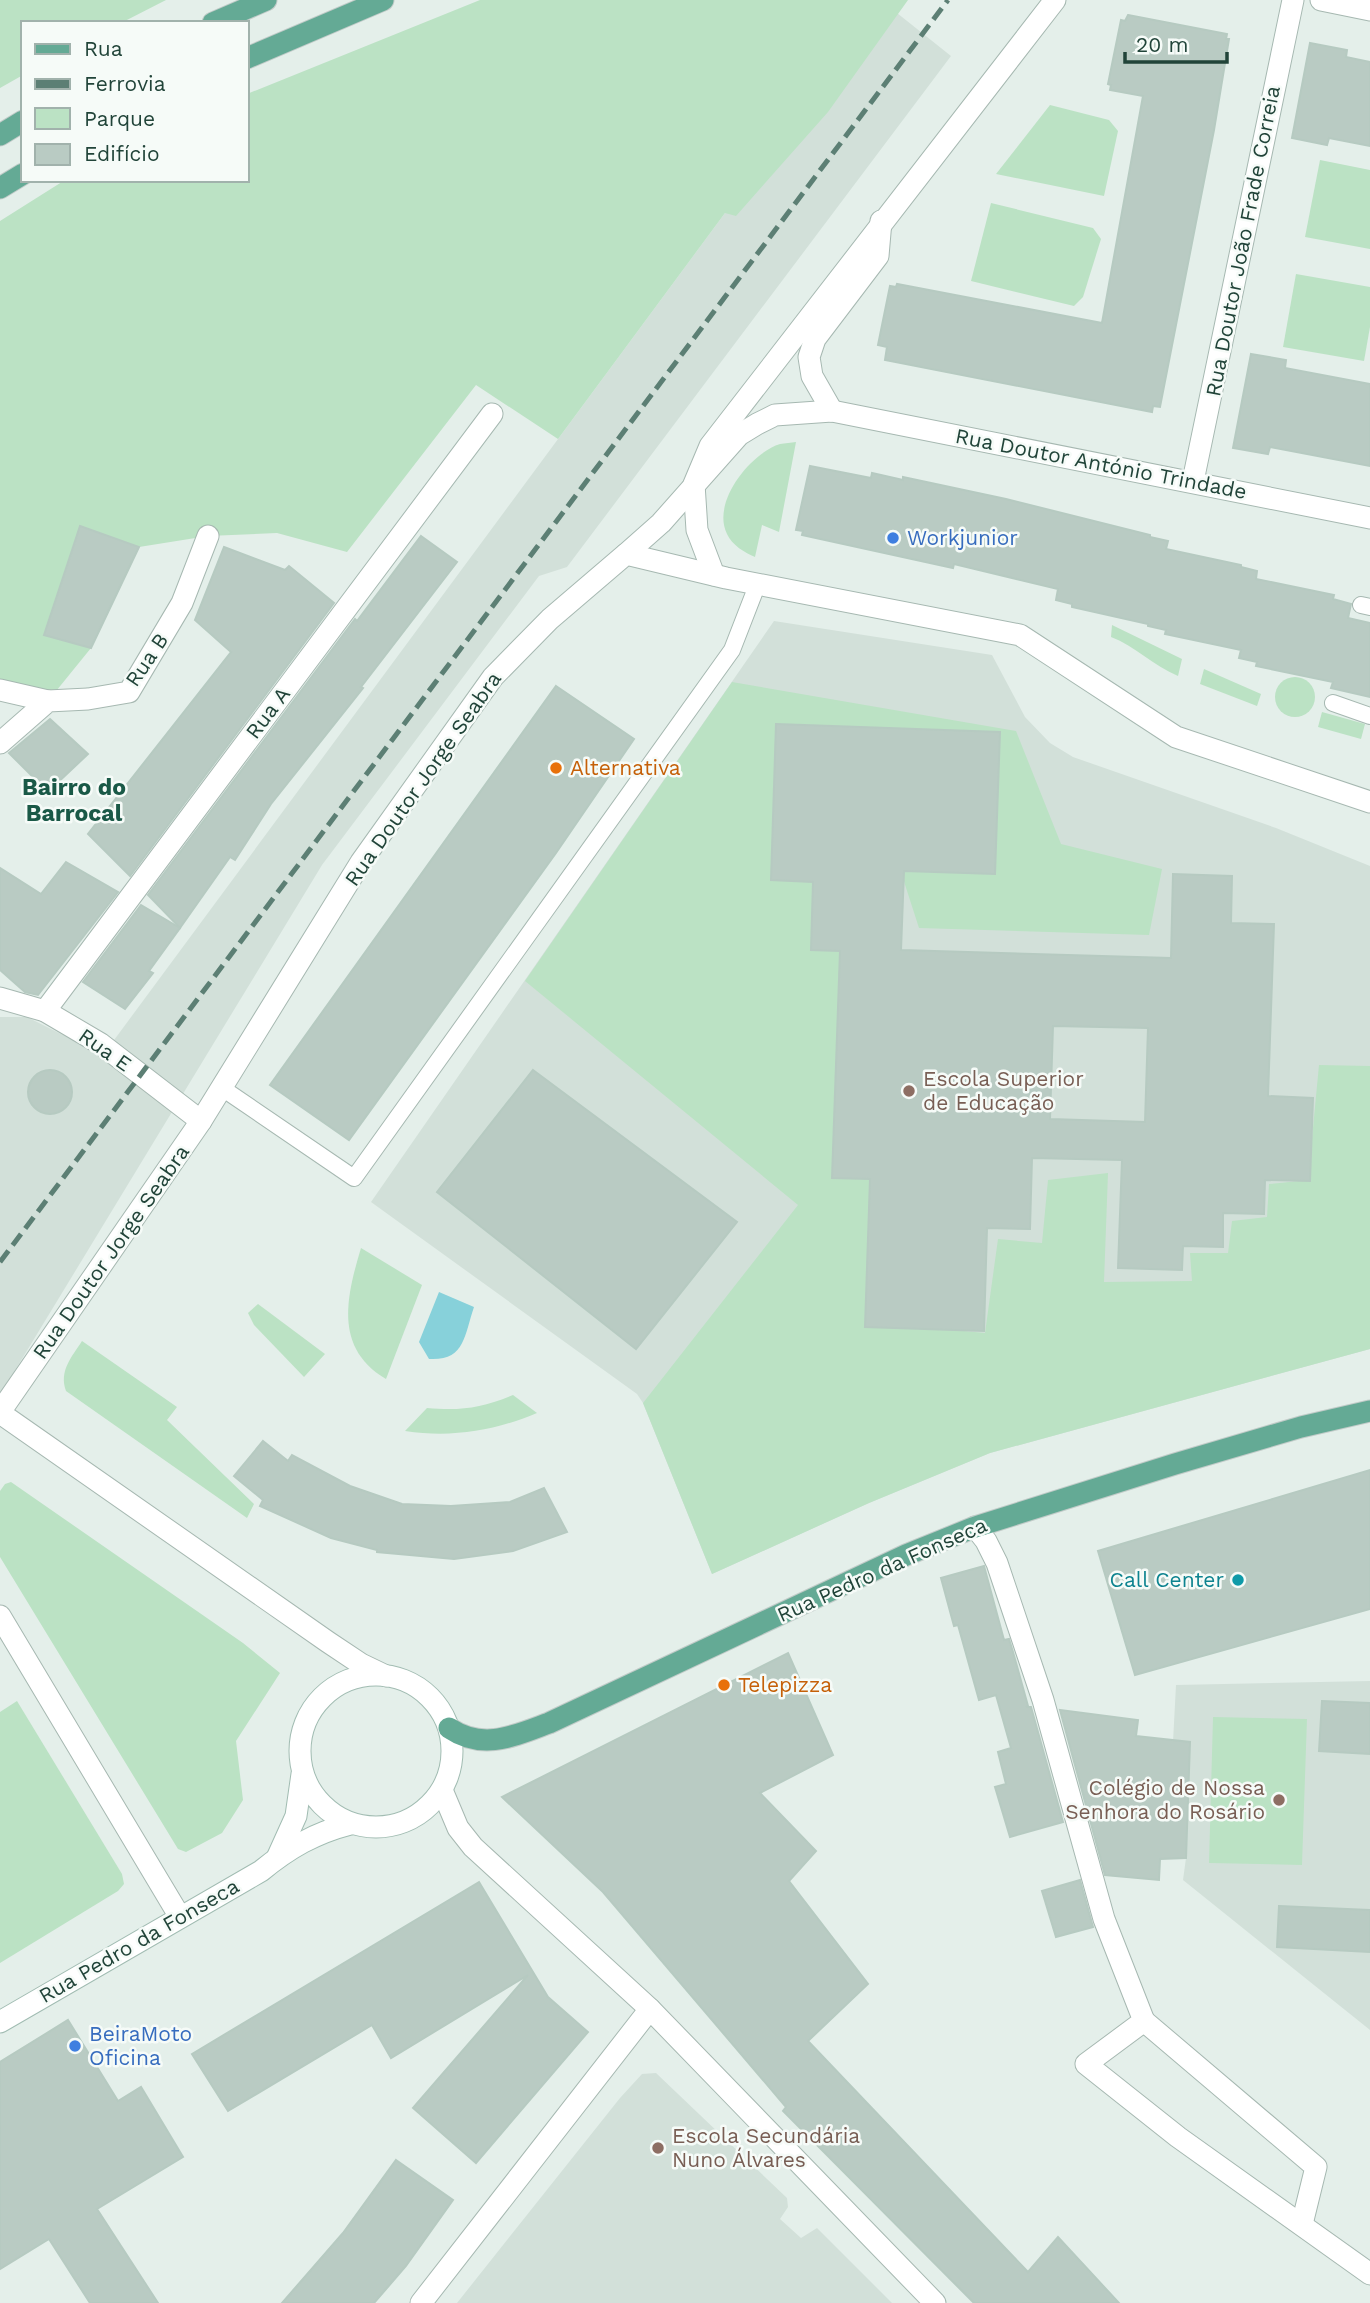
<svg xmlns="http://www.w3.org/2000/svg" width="1370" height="2303" font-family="'Work Sans',sans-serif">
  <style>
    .built { fill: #d2e0d9 }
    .green { fill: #bbe2c4 }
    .water { fill: #87d1da }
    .building { fill: #b9cbc3; stroke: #b6cac1; stroke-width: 2; fill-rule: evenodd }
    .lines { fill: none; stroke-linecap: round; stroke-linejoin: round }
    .service-casing { stroke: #a6b8b1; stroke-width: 18 }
    .minor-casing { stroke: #a6b8b1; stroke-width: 23 }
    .secondary-casing { stroke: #a1bcb2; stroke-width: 23 }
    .primary-casing { stroke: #c1cbc8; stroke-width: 23 }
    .service { stroke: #fff; stroke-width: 16 }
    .minor { stroke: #fff; stroke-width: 21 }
    .secondary { stroke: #fff; stroke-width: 21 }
    .primary { stroke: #64aa95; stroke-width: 21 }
    .rail { stroke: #5c7f74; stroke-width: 5; stroke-dasharray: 14 7; stroke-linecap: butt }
    .shop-dot { fill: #3f7fe0; stroke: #f6fbf8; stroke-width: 2.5 }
    .food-dot { fill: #e8710a; stroke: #f6fbf8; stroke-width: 2.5 }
    .education-dot { fill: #8d6e63; stroke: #f6fbf8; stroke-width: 2.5 }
    .culture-dot { fill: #0f9aa8; stroke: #f6fbf8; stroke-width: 2.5 }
    .labels { text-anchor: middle; stroke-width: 5; stroke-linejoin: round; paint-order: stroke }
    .street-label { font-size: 21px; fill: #214439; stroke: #f6fbf8 }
    .shop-label { font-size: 21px; fill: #366cbe; stroke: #f6fbf8; text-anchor: start }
    .food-label { font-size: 21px; fill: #c56008; stroke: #f6fbf8; text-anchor: start }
    .education-label { font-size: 21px; fill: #785e54; stroke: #f6fbf8; text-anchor: start }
    .culture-label { font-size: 21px; fill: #0d838f; stroke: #f6fbf8; text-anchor: end }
    .neighbourhood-label { font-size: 23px; font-weight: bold; fill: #1a5947; stroke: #f6fbf8 }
  </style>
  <rect width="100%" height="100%" fill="#e4efea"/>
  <!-- built -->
  <g class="built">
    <path d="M897,13L951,56L567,567L539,576L322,865L0,1395V1017H27L103,1055L725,213Z"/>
    <path d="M774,621L992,655L1025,717L1050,743L1073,757L1276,828L1370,866V1349L990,1453L869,1503L712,1574L643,1403L637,1394L371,1202Z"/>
    <path d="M1370,1681V2030L1183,1880L1186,1858L1190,1743L1173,1742L1176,1685Z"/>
    <path d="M656,2073L787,2198L788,2207L780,2219L801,2238L817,2228L892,2303H457L620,2098L642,2074Z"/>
  </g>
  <!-- green -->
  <g class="green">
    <path d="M0,0H166L121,23H23V75L0,88Z"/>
    <path d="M480,0H908L828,112L736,216L725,213L558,439L476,385L347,552L277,533L208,536L139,547L80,526L44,634L91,648L48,701L0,690V221L65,180H247V94Z"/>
    <path d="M1050,105L1109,120L1118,131L1104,196L996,174Z"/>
    <path d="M1320,160L1370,170V249L1305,237Z"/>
    <path d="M991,203L1093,228L1101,239L1083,297L1074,306L971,281Z"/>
    <path d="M1296,274L1370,287V327L1364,361L1283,347Z"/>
    <path d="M796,442L779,532L762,525L755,557C745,553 732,545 727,534C711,502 751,453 780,444C785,443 791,443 796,442Z"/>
    <path d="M1112,625L1182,659L1178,676C1154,666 1135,646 1111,637Z"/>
    <path d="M1204,669L1261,694L1257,706L1200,684Z"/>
    <circle cx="1295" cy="697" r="20"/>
    <path d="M732,682L1016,731L1061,844L1162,869L1149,935L919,928L899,866H830L856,936L876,1172L871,1322L985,1333L998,1239L1042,1243L1048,1180L1108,1173L1104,1282L1192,1281L1190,1253H1228L1232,1221L1267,1217L1269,1184L1308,1180L1319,1065L1370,1066V1349L990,1453L869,1503L712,1574L643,1403L798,1205L525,981Z"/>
    <path d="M1322,712L1365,724L1361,739L1318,727Z"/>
    <path d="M361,1248L422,1285L386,1379C334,1348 346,1298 361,1248Z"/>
    <path d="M258,1304L325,1354L304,1377L254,1325L248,1313Z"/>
    <path d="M82,1341L177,1407L167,1420L254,1504L247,1518L66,1391C59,1371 71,1358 82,1341Z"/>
    <path d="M513,1395L537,1413C494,1431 452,1438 405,1431L427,1408C461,1411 482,1408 513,1395Z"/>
    <path d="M11,1482L243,1643L280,1673L236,1741L243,1800L222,1833L186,1852L178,1849L0,1557V1491L5,1484Z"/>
    <path d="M17,1701L122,1874L124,1884L118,1891L0,1963V1712Z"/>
    <path d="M1213,1717L1307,1719L1302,1865L1209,1863Z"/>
  </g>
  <!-- water -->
  <path class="water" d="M439,1292L474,1307C464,1336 465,1361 429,1359L419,1342Z"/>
  <!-- building -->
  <g class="building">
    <path d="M1128,15L1227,34L1226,39H1229L1214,130L1160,407L1153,406L1152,412L885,360L887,347L878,345L890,286L896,287L897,284L1102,323L1143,96L1110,90L1111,85L1108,84L1121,20L1125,21Z"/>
    <path d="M1310,43L1347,50L1346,57L1370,62V146L1329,138L1327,145L1292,138Z"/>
    <path d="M1251,354L1286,360L1285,368L1370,384V466L1270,447L1268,454L1233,448Z"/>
    <path d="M810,466L871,478L872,473L903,480V477L1006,499L1150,535V537L1168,541L1166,549L1241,565V567L1257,571L1256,579L1334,595L1333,599L1351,604L1348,618L1370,623V697L1331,688L1333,682L1256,666L1257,662L1239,658L1241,650L1165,634L1166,630L1148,626V624L1072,607V604L1056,600L1058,589L954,564L953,568L802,535L803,531L796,530Z"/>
    <path d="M80,526L139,547L91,648L44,635Z"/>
    <path d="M421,536L457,562L361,687L363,688L271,804L235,860L230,857L180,928L148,895L355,619L357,621Z"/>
    <path d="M224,547L285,570L289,566L334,603L130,876L88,834L231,652L195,620Z"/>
    <path d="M556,686L634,739L556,853L349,1140L270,1085Z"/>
    <path d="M50,719L88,754L53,787H43L9,753Z"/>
    <path d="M776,724L1000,732L995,874L904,871L901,950L1171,958L1173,874L1232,876L1231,923L1274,924L1268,1096L1313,1098L1310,1181L1265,1180L1264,1214L1223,1213V1247L1183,1246L1182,1270L1118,1268L1122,1160L1032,1158L1030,1229L987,1228L984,1331L865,1327L870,1179L832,1178L840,951L811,950L813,882L771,880ZM1053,1026L1148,1028L1145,1122L1050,1119Z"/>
    <path d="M66,862L118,892L38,995L25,992L0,970V868L41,894Z"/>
    <path d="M141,905L180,928L149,971L153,973L125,1009L83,982Z"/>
    <path d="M533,1070L737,1222L636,1349L437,1192Z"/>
    <circle cx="50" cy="1092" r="22"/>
    <path d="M263,1441L288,1461L292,1455L350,1486L402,1504L451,1506L510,1502L544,1488L567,1532L513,1551L454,1559L377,1552V1550L331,1538L260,1506L263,1500L234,1476Z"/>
    <path d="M1370,1470V1609L1135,1675L1098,1551Z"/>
    <path d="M984,1566L1004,1640L1009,1639L1013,1652L1028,1706L1026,1707H1031L1063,1822L1010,1837L995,1787L1006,1784L998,1752L1011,1748L996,1695L979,1700L958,1625L954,1626L941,1578Z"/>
    <path d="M788,1653L833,1755L760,1793L816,1851L789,1881L868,1984L808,2041L1028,2272L1058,2237L1119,2303H974L783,2111L786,2107L603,1892L502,1797Z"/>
    <path d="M1322,1701L1370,1703V1754L1319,1751Z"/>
    <path d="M1060,1710L1138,1720L1136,1736L1190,1742L1186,1858L1160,1859L1159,1880L1105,1875Z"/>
    <path d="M1080,1880L1093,1927L1056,1937L1042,1891Z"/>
    <path d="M479,1882L548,1997L588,2032L476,2163L413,2108L528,1975L391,2058L372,2025L228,2111L192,2054Z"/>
    <path d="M1279,1906L1370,1910V1952L1277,1947Z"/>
    <path d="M68,2020L118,2101L141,2087L183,2157L97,2209L158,2303H90L49,2239L0,2269V2062Z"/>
    <path d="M396,2160L453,2200L406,2266L374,2303H282L343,2233Z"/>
  </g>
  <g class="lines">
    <defs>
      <g id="service">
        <path d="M1361,605L1370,607"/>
        <path d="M1333,703L1370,716"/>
        <path d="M222,1088L354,1178L732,650L758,583"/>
      </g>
      <g id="minor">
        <path d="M1321,0L1370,10"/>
        <path d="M832,411L812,376L809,357L815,339L878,256L881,221"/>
        <path d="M1193,481L1293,0"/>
        <path d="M626,554L661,523L739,435L757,424L775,415L832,411L1370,518"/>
        <path d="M714,575L697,530L694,484L710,446L1055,0"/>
        <path d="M0,690L48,701"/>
        <path d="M0,743L48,701L88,699L129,692L182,603L208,536"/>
        <path d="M0,998L45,1011L101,1044L201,1121"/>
        <path d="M45,1011L492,414"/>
        <path d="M0,1412L201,1121L361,862L493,677L550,619L626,554L726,578L1020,635L1176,737L1370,802"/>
        <path d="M0,1413L328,1642L361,1664L386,1676"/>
        <path d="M975,1527L986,1541L997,1563L1043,1700L1104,1919L1144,2021L1086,2064L1178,2137L1370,2274"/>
        <path d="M0,1616L180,1917"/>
        <path d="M442,1790L458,1828L473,1847L650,2009L935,2303"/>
        <path d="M1144,2021L1316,2167L1302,2224"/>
        <path d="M421,2303L650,2009"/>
      </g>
      <g id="secondary">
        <circle cx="376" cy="1751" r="76"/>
        <path d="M277,1858L296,1816L302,1774"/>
        <path d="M0,2022L261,1871C289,1848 315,1833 350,1824"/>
      </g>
      <g id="primary">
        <path d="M213,23L266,0"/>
        <path d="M247,58L383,0"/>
        <path d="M0,135L23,121"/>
        <path d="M0,188L23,174"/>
        <path d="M449,1728C483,1751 514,1736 549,1723L906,1555L975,1527L1175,1464L1301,1427L1370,1411"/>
      </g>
    </defs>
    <!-- service casing -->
    <use href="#service" class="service-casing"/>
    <!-- minor casing -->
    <use href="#minor" class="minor-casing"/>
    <!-- secondary casing -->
    <use href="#secondary" class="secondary-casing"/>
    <!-- primary casing -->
    <use href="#primary" class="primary-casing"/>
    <!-- service -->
    <use href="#service" class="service"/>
    <!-- minor -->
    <use href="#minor" class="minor"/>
    <!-- secondary -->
    <use href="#secondary" class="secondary"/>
    <!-- primary -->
    <use href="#primary" class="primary"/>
    <!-- rail -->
    <path class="rail" d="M0,1262L948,0"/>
  </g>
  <!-- markers -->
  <g class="shop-dot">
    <circle cx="893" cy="538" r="7"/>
    <circle cx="75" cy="2046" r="7"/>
  </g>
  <g class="food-dot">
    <circle cx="556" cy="768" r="7"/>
    <circle cx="724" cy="1685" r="7"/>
  </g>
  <g class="education-dot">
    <circle cx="909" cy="1091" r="7"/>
    <circle cx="1279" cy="1800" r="7"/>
    <circle cx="658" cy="2148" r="7"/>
  </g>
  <circle class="culture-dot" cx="1238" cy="1580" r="7"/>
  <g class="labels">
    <!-- street labels -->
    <g class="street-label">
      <text transform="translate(1243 241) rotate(-79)" y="7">Rua Doutor João Frade Correia</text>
      <text transform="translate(1101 464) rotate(11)" y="7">Rua Doutor António Trindade</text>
      <text transform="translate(147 660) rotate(-56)" y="7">Rua B</text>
      <text transform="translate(268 713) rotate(-53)" y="7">Rua A</text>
      <text transform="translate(423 779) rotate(-55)" y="7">Rua Doutor Jorge Seabra</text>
      <text transform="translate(105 1050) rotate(35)" y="7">Rua E</text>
      <text transform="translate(111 1252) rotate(-55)" y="7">Rua Doutor Jorge Seabra</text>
      <text transform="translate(882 1570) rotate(-24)" y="7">Rua Pedro da Fonseca</text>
      <text transform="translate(139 1941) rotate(-30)" y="7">Rua Pedro da Fonseca</text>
    </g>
    <!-- shop labels -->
    <g class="shop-label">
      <text x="907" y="545">Workjunior</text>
      <text x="89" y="2041">BeiraMoto<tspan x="89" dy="24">Oficina</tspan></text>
    </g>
    <!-- food labels -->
    <g class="food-label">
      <text x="570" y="775">Alternativa</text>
      <text x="738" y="1692">Telepizza</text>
    </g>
    <!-- education labels -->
    <g class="education-label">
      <text x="923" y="1086">Escola Superior<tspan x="923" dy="24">de Educação</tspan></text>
      <text x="1265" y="1795" text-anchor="end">Colégio de Nossa<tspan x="1265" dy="24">Senhora do Rosário</tspan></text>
      <text x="672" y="2143">Escola Secundária<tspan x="672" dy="24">Nuno Álvares</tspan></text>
    </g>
    <!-- culture labels -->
    <g class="culture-label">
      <text x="1224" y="1587">Call Center</text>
    </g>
    <!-- neighbourhood labels -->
    <g class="neighbourhood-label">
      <text x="74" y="795">Bairro do<tspan x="74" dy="26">Barrocal</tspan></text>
    </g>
  </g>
  <!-- legend -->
  <rect x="21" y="21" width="228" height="161" fill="#f6fbf8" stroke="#a1b2ac" stroke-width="2"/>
  <rect x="35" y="44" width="35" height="10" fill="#64aa95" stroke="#a1b2ac" stroke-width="2"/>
  <text x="84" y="56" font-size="21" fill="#214439">Rua</text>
  <rect x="35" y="79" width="35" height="10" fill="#5c7f74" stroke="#a1b2ac" stroke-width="2"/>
  <text x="84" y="91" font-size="21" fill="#214439">Ferrovia</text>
  <rect x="35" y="108" width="35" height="21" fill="#bbe2c4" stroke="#a1b2ac" stroke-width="2"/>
  <text x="84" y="126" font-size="21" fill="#214439">Parque</text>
  <rect x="35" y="144" width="35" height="21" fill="#b9cbc3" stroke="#a1b2ac" stroke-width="2"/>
  <text x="84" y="161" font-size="21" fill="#214439">Edifício</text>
  <!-- scale -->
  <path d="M1125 52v10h102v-10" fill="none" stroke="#214439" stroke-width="3.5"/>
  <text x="1136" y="52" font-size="21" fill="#214439" stroke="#f6fbf8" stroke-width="5" paint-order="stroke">20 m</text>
</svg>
